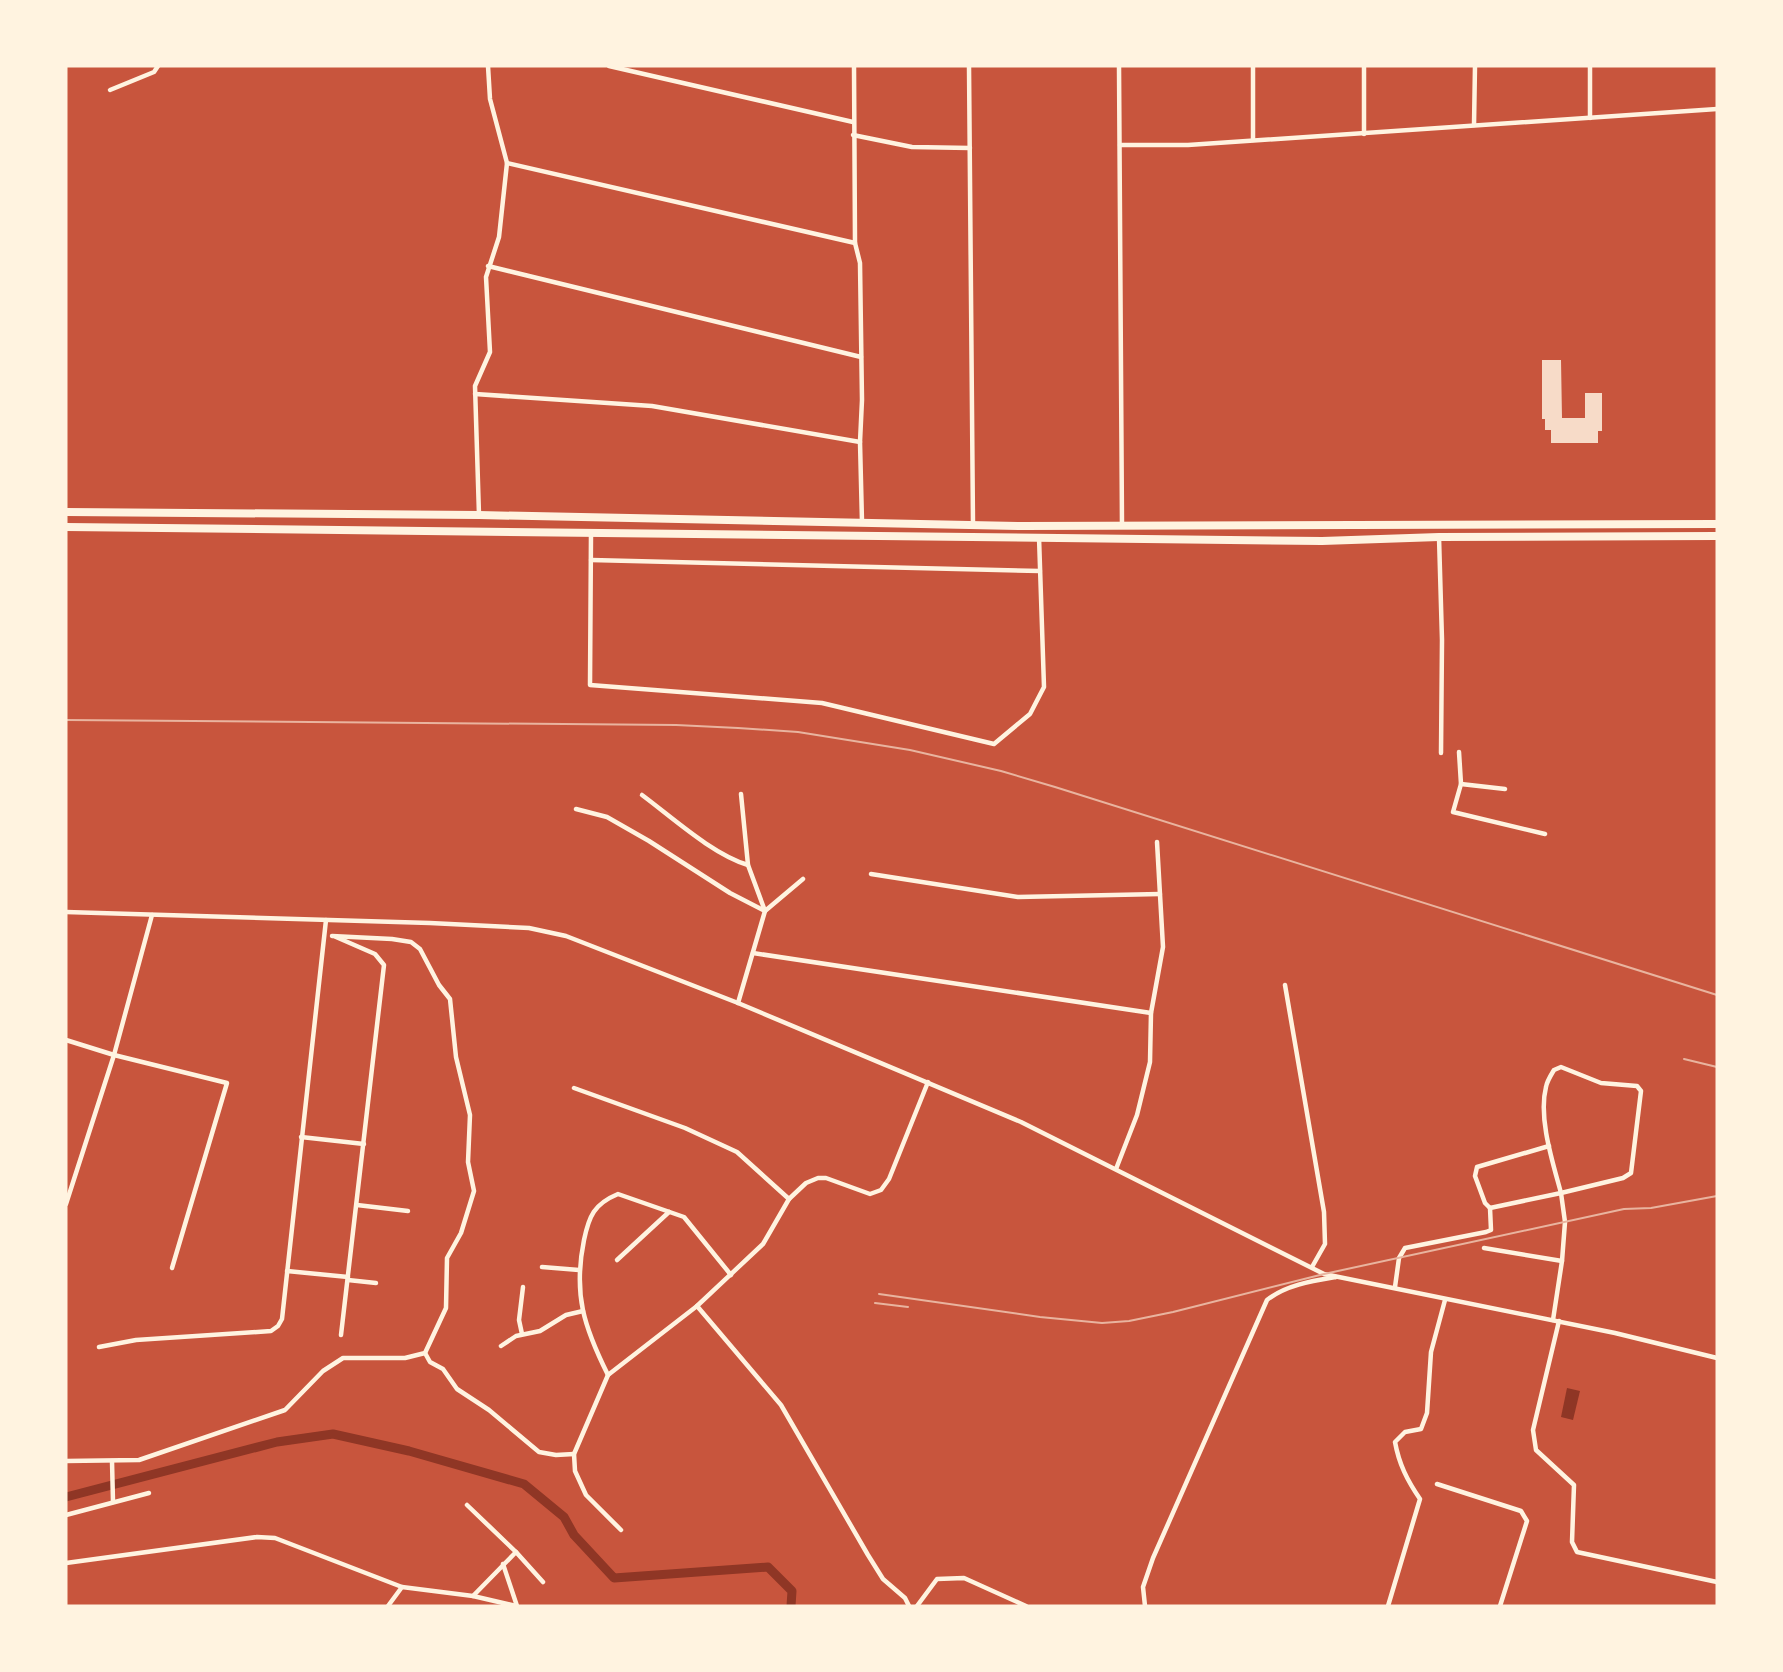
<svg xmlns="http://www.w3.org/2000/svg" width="1783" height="1672" font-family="Barlow,sans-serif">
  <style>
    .water { fill: #8f3625 }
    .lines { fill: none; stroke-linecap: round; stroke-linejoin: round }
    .canal { stroke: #8f3625; stroke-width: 9 }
    .building { fill: #f7dbc8 }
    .minor { stroke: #fff3e0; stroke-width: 4.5 }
    .primary { stroke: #fff3e0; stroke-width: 8 }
    .rail { stroke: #e9b49f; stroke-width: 2 }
  </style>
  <rect width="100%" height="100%" fill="#c8553d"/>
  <!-- water -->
  <path class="water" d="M1567,1388L1580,1391L1573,1420L1561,1417Z"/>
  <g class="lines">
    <!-- canal -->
    <path class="canal" d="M66,1497L277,1442L333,1434L409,1451L524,1484L564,1517L574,1535L614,1578L768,1567L792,1591L791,1606"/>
  </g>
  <!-- building -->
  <path class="building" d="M1542,360H1561L1562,418H1585V393H1602V431H1598V443H1551V430H1545V419H1542Z"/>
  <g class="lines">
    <!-- minor -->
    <g class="minor">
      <path d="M609,66L853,122"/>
      <path d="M854,66L855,243L860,263L862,400L860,442L862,522"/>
      <path d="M969,66L973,525"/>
      <path d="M1119,66L1122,526"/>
      <path d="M110,90L154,72L158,66"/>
      <path d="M1590,118V66"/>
      <path d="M1474,125L1475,66"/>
      <path d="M1364,134V66"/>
      <path d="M853,135L912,147L970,148"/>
      <path d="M1253,140V66"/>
      <path d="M1120,145H1188L1717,109"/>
      <path d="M507,163L855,243"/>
      <path d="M488,266L861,357"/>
      <path d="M475,394L652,406L860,442"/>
      <path d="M479,515L475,386L490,352L486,277L499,237L507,163L490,99L488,66"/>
      <path d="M591,533L590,685L822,703L994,744L1030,714L1044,687L1039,537"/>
      <path d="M1439,537L1442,640L1441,753"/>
      <path d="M591,560L1040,571"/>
      <path d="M1459,752L1461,784"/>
      <path d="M1505,789L1461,784L1453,812L1545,834"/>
      <path d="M741,794L748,865L765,911"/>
      <path d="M642,795C673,818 712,854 748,865"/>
      <path d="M576,809L607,817L649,841L730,893L765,911"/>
      <path d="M871,874L1018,897L1160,894"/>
      <path d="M66,912L430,923L529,928L566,936L738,1003L1021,1122L1324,1274L1615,1333L1717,1358"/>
      <path d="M336,937L375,954L384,965L341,1335"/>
      <path d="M753,953L1151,1013"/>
      <path d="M1285,985L1324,1212L1325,1244L1312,1267"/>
      <path d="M738,1003L765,911L803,879"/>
      <path d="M66,1040L114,1055L227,1083L172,1268"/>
      <path d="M1561,1067L1601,1083L1637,1086L1641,1091L1631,1173L1623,1178L1561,1193C1553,1163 1538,1118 1546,1087C1547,1081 1551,1075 1554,1070Z"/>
      <path d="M574,1088L685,1128L737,1152L789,1199"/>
      <path d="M301,1137L364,1144"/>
      <path d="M1549,1146L1477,1167L1475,1176L1485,1203L1490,1208L1561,1193L1565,1222L1562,1261L1553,1320"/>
      <path d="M1116,1169L1137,1115L1150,1062L1151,1013L1163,947L1157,842"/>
      <path d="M66,1204L114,1055L152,915"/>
      <path d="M357,1205L408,1211"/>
      <path d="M1484,1248L1562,1261"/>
      <path d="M617,1260L669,1212"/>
      <path d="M542,1267L579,1270"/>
      <path d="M287,1271L348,1277"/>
      <path d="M348,1280L376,1283"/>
      <path d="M1395,1287L1399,1258L1405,1248L1486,1232L1491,1230L1490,1208"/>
      <path d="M697,1306L781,1405L868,1555L883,1579L905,1598L909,1606"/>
      <path d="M1559,1321L1533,1430L1536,1450L1574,1485L1572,1542L1577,1552L1717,1582"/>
      <path d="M522,1334L519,1320L523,1287"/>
      <path d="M501,1346L516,1336L540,1331L566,1315L583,1311"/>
      <path d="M99,1347L136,1340L271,1331L278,1326L282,1319L326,920"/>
      <path d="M425,1353L430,1362L443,1369L457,1389L489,1410L539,1452L556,1455L574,1454"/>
      <path d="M608,1375C584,1327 573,1294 584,1240C589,1216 594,1204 618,1194L684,1217L731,1275"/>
      <path d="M66,1461L139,1460L285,1410L323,1371L343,1358H405L425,1353L446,1308L447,1258L461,1233L474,1191L468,1162L470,1115L456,1057L450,999L439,985L420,949L411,942L392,939L332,936"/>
      <path d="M112,1461L113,1502"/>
      <path d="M1437,1484L1521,1511L1527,1521L1500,1606"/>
      <path d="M467,1505L516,1552L543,1582"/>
      <path d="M66,1515L149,1493"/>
      <path d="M621,1530L586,1495L575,1471L574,1454L608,1375L697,1306L763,1244L789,1199L806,1183L818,1178H826L870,1194L881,1190L889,1179L928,1082"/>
      <path d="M66,1563L257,1537L275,1538L402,1587"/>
      <path d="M503,1564L517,1606"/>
      <path d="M473,1596L516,1552"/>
      <path d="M388,1606L402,1587L473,1596L516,1606"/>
      <path d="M917,1606L937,1579L964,1578L1026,1606"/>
      <path d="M1145,1606L1143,1587L1153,1558L1267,1300C1286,1285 1312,1281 1336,1277"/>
      <path d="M1388,1606L1420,1499C1407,1480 1399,1464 1395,1442L1405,1432L1421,1429L1427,1413L1431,1352L1445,1300"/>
    </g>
    <!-- primary -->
    <g class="primary">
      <path d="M66,512L479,515L1022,526L1717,524"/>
      <path d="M66,527L1322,541L1439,537L1717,536"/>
    </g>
    <!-- rail -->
    <g class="rail">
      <path d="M66,720L676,725L738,728L798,732L910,750L1001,771L1055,787L1717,995"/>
      <path d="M1684,1059L1717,1067"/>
      <path d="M879,1294L1040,1317L1102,1323L1129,1321L1173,1312L1324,1274L1624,1209L1651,1208L1717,1196"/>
      <path d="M875,1303L908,1307"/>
    </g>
  </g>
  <!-- border -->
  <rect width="1783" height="1672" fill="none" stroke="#fff3e0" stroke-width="135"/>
</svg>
